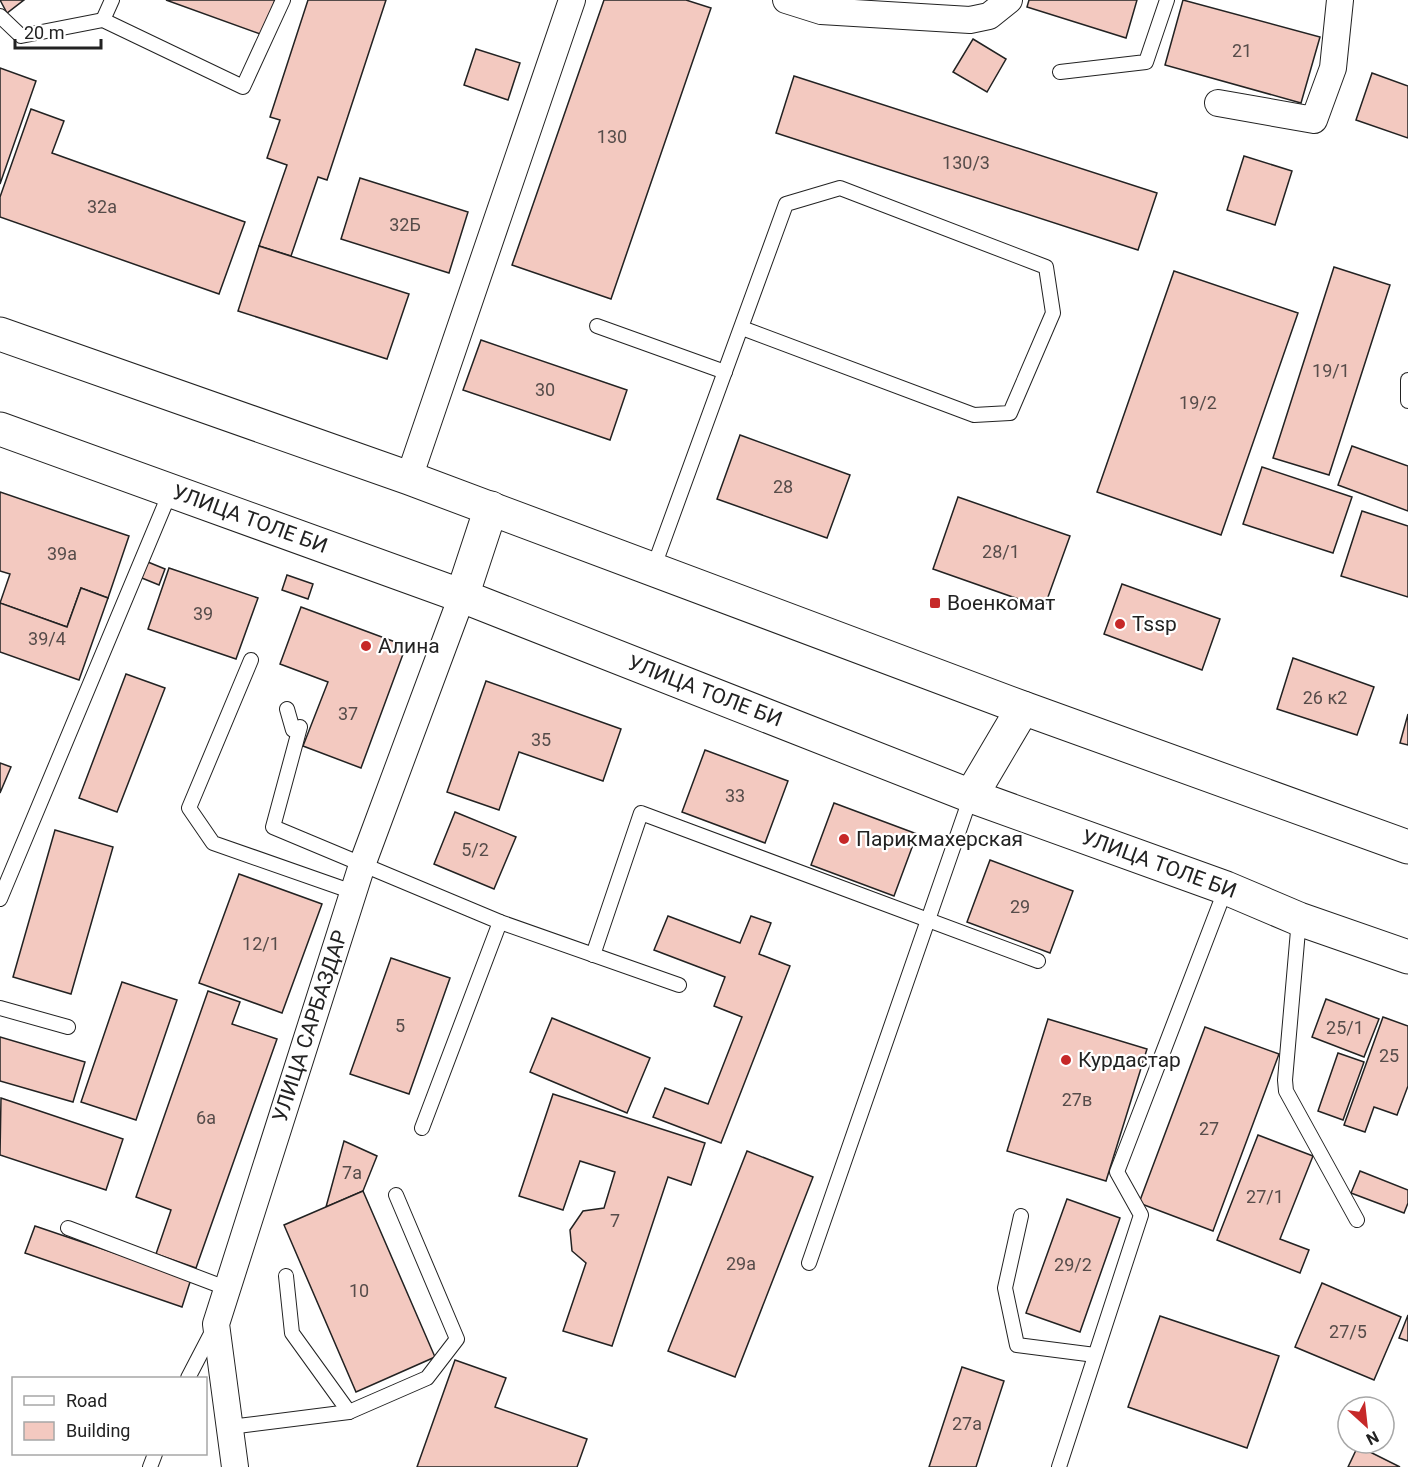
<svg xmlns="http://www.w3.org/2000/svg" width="1408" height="1467" font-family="Roboto,sans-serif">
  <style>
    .building { fill: #f3c9c0; stroke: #222; stroke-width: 1.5 }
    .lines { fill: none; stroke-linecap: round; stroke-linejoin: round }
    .service-casing { stroke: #222; stroke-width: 16 }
    .minor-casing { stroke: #222; stroke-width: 28 }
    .secondary-casing { stroke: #222; stroke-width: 35 }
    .service { stroke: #fff; stroke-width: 14 }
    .minor { stroke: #fff; stroke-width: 26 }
    .secondary { stroke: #fff; stroke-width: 33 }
    .poi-dot { fill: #c62828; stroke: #fff; stroke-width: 2 }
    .labels { text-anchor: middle; stroke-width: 4.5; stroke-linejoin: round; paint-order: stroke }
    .number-label { font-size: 18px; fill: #564c4a }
    .street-label { font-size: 21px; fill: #222; stroke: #fff }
    .poi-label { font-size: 21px; fill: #222; stroke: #fff; text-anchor: start }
  </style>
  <rect width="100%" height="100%" fill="#fff"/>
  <!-- building -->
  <g class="building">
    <path d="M0,0H24L7,13Z"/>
    <path d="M166,0H275L263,35Z"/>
    <path d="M308,0H386L327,180L318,177L291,256L259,246L287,165L267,158L280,120L270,117Z"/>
    <path d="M604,0H686L711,8L611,299L512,265Z"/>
    <path d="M1029,0H1137L1126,38L1027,7Z"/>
    <path d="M1183,0L1320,37L1301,103L1165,65Z"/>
    <path d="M973,39L1006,59L987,92L953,72Z"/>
    <path d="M476,49L520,63L508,100L464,85Z"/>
    <path d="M0,68L36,81L0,184Z"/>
    <path d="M1372,73L1408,86V138L1356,120Z"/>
    <path d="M794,76L1157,193L1138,250L776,133Z"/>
    <path d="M31,109L64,121L52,153L245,222L219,294L0,217V197Z"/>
    <path d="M1244,156L1292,171L1275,225L1227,210Z"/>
    <path d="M360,178L468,212L449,273L341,239Z"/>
    <path d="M259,246L409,294L387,359L238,311Z"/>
    <path d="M1334,267L1390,285L1329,475L1273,458Z"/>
    <path d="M1174,271L1298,313L1221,535L1097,492Z"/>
    <path d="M481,340L627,390L610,440L463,390Z"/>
    <path d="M740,435L850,475L827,538L717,499Z"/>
    <path d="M1352,446L1408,466V511L1338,485Z"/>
    <path d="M1262,467L1352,497L1333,553L1243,524Z"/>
    <path d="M0,492L129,536L108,598L81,588L67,627L0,603L10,574L0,571Z"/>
    <path d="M958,497L1070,536L1044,608L933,569Z"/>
    <path d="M1362,511L1408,526V597L1341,576Z"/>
    <path d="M143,560L165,569L159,585L137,576Z"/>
    <path d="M169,568L258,598L236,659L148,629Z"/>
    <path d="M287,575L313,584L308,599L282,590Z"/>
    <path d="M1122,584L1220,619L1202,670L1104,634Z"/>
    <path d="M81,588L108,598L79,680L0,652V603L67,627Z"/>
    <path d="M301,607L406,646L361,768L303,746L328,682L280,664Z"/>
    <path d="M1293,658L1374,687L1357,735L1277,709Z"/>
    <path d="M126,674L165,688L117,812L79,798Z"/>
    <path d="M486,681L621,729L603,781L519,752L499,810L447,792Z"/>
    <path d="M1408,714V745L1400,743Z"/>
    <path d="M705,750L788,781L765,843L682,812Z"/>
    <path d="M0,763L11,767L0,793Z"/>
    <path d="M834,803L917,834L894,896L811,865Z"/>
    <path d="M455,812L516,837L494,889L434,864Z"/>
    <path d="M55,830L113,847L71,994L13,977Z"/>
    <path d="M990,860L1073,891L1050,953L967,922Z"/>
    <path d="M239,874L322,904L282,1013L199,983Z"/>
    <path d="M668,916L740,943L751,916L771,923L759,954L790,966L721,1143L653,1117L665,1088L708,1104L742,1017L714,1006L725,977L654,950Z"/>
    <path d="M391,958L450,978L409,1094L350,1074Z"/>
    <path d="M122,982L177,1000L136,1120L81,1102Z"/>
    <path d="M208,991L240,1002L232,1024L277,1039L196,1268L156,1254L171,1210L136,1197Z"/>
    <path d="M1326,999L1379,1019L1364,1057L1312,1037Z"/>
    <path d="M1383,1017L1408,1026V1086L1397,1115L1374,1107L1365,1132L1344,1125Z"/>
    <path d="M552,1018L650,1058L627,1113L530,1072Z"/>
    <path d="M1048,1019L1147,1049L1106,1181L1007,1151Z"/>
    <path d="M1205,1027L1279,1054L1213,1231L1139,1203Z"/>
    <path d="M0,1037L85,1062L73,1102L0,1081Z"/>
    <path d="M1338,1053L1364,1062L1343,1120L1318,1111Z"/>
    <path d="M553,1094L705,1143L691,1185L668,1177L612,1346L563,1331L586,1263L572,1251L570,1230L583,1211L604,1208L615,1172L580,1161L563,1210L519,1196Z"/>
    <path d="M1,1098L123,1139L106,1190L0,1155Z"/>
    <path d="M1258,1135L1313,1156L1280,1239L1309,1250L1300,1273L1217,1240Z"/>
    <path d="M344,1141L377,1156L363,1191L326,1207Z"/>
    <path d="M747,1151L813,1177L735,1377L668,1351Z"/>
    <path d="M1360,1171L1408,1190V1203L1404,1213L1351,1193Z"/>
    <path d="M363,1191L435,1357L356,1392L284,1225Z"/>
    <path d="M1067,1199L1120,1218L1080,1332L1026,1313Z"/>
    <path d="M35,1226L191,1279L182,1307L25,1253Z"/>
    <path d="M1322,1283L1401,1317L1374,1380L1295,1347Z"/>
    <path d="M1408,1315V1341L1399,1338Z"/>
    <path d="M1160,1316L1279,1356L1247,1448L1128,1407Z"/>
    <path d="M455,1360L506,1378L495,1407L587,1439L577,1467H417Z"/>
    <path d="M962,1367L1004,1381L976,1467H929Z"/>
    <path d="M1358,1446L1400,1467H1348Z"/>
  </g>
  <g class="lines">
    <defs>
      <g id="service">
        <path d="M0,16L21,36L103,20L243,87L283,0"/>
        <path d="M103,20L112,0"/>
        <path d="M1060,72L1146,62L1167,0"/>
        <path d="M597,326L725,372"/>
        <path d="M1408,380V401"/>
        <path d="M653,569L786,204L840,188L1046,267L1053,313L1010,413L974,415L742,328"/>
        <path d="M251,660L189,808L213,843L353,892"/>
        <path d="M287,709L293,730L300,727L273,827L500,922L422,1128"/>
        <path d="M0,899L171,490"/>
        <path d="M1299,919L1285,1080L1286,1091L1357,1220"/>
        <path d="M500,922L679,985"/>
        <path d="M593,955L641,813L1038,961"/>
        <path d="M0,1008L68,1027"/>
        <path d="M1021,1216L1005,1288L1017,1345L1095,1355"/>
        <path d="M68,1228L226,1288"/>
        <path d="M809,1263L971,796"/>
        <path d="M286,1276L292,1333L349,1412"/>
        <path d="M188,1378L214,1328"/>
        <path d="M230,1427L349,1412L427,1378L457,1339L396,1195"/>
        <path d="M150,1467L155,1454"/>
        <path d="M1059,1467L1141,1215L1117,1172L1226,888"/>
      </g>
      <g id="minor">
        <path d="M786,0L821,11L970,20L989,16L1009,0"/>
        <path d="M1218,103L1314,120L1333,68L1340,0"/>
        <path d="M409,478L572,0"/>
        <path d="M235,1467L216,1324L362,865L462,596"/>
      </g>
      <g id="secondary">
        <path d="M0,334L409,478L1023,708L1408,847"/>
        <path d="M0,429L462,596L971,796L1226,888L1299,919L1408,957"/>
        <path d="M462,596L491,508"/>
        <path d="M971,796L1023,708"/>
      </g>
    </defs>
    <!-- service casing -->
    <use href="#service" class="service-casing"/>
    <!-- minor casing -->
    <use href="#minor" class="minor-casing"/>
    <!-- secondary casing -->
    <use href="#secondary" class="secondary-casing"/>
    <!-- service -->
    <use href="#service" class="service"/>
    <!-- minor -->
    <use href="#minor" class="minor"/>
    <!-- secondary -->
    <use href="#secondary" class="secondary"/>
  </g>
  <!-- markers -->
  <g class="poi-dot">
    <rect x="929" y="597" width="12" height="12" rx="3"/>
    <circle cx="1120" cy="624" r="6"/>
    <circle cx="366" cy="646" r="6"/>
    <circle cx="844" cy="839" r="6"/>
    <circle cx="1066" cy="1060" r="6"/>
  </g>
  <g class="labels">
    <!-- number labels -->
    <g class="number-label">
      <text x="1242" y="57">21</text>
      <text x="612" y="143">130</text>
      <text x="966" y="169">130/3</text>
      <text x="102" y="213">32а</text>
      <text x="405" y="231">32Б</text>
      <text x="1331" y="377">19/1</text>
      <text x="545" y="396">30</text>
      <text x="1198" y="409">19/2</text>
      <text x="783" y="493">28</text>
      <text x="1001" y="558">28/1</text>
      <text x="62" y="560">39а</text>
      <text x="203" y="620">39</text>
      <text x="47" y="645">39/4</text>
      <text x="1325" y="704">26 к2</text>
      <text x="348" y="720">37</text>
      <text x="541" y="746">35</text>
      <text x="735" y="802">33</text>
      <text x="475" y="856">5/2</text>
      <text x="1020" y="913">29</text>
      <text x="261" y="950">12/1</text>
      <text x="400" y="1032">5</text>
      <text x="1345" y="1034">25/1</text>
      <text x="1389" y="1062">25</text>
      <text x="1077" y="1106">27в</text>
      <text x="206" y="1124">6а</text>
      <text x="1209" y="1135">27</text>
      <text x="352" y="1179">7а</text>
      <text x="1265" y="1203">27/1</text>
      <text x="615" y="1227">7</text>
      <text x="741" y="1270">29а</text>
      <text x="1073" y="1271">29/2</text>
      <text x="359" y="1297">10</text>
      <text x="1348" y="1338">27/5</text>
      <text x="967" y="1430">27а</text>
    </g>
    <!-- street labels -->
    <g class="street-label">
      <text transform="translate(250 519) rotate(20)" y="7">УЛИЦА ТОЛЕ БИ</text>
      <text transform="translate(705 691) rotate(21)" y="7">УЛИЦА ТОЛЕ БИ</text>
      <text transform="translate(1159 864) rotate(20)" y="7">УЛИЦА ТОЛЕ БИ</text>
      <text transform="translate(310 1026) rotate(-72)" y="7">УЛИЦА САРБАЗДАР</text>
    </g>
    <!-- poi labels -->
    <g class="poi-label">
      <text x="947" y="610">Военкомат</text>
      <text x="1132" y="631">Tssp</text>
      <text x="378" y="653">Алина</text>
      <text x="856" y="846">Парикмахерская</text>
      <text x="1078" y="1067">Курдастар</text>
    </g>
  </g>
  <!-- legend -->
  <rect x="12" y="1377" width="195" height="78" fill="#ffffff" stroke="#a7a7a7" stroke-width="1.5"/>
  <rect x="24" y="1396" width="30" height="9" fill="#ffffff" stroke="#a7a7a7" stroke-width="1.5"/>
  <text x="66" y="1407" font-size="18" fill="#222222">Road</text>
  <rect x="24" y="1422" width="30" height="18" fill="#f3c9c0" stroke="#a7a7a7" stroke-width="1.5"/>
  <text x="66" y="1437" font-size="18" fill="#222222">Building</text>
  <!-- north arrow -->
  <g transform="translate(1366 1425) rotate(153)"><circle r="28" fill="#ffffff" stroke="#a7a7a7" stroke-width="1.5"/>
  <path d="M0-4.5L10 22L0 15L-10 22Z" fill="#c62828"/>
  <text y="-9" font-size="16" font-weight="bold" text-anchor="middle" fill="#222222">N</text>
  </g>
  <!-- scale -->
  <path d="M15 39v9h86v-9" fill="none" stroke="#222222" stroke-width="3"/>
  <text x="24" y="39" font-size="18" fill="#222222" stroke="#ffffff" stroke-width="4.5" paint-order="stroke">20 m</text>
</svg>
